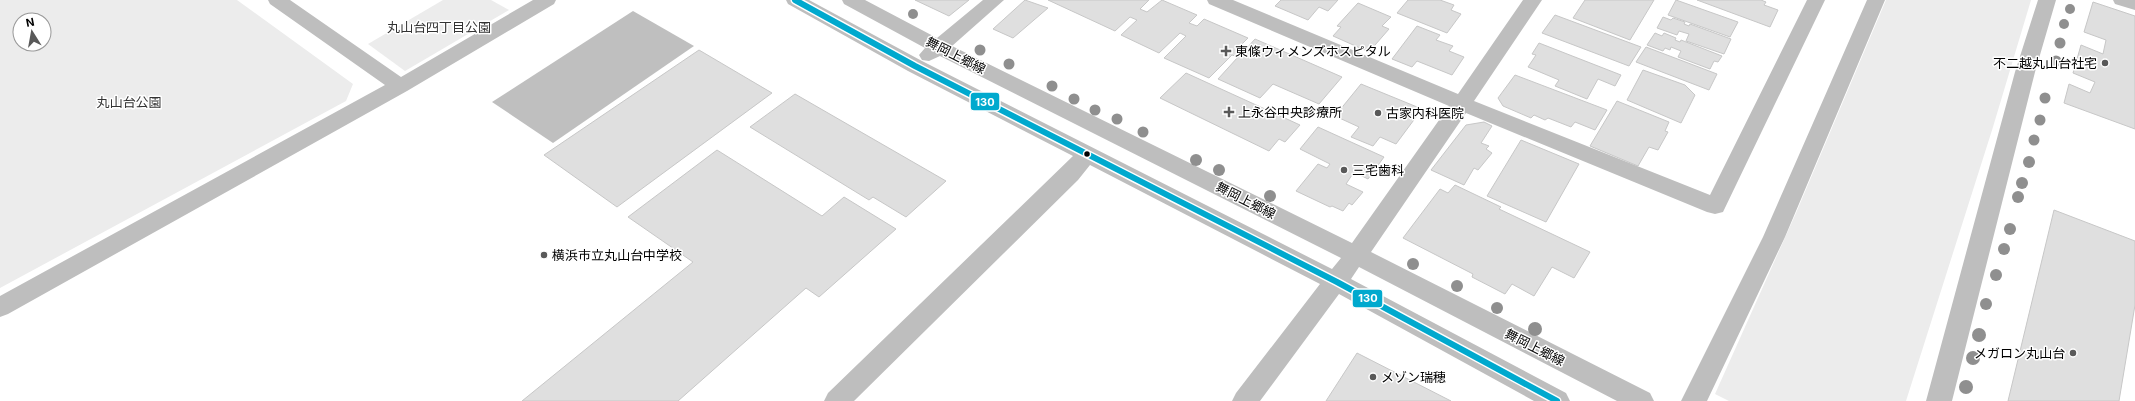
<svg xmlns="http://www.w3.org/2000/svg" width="2135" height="401" font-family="Inter,'Noto Sans JP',sans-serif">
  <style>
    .green { fill: #ececec; fill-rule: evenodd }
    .water { fill: #bfbfbf }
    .building { fill: #dfdfdf; stroke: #c7c7c7 }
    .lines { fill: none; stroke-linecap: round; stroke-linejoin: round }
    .minor { fill: #bebebe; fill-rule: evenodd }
    .bus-1-casing { stroke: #fff; stroke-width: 9 }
    .bus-1 { stroke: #00a9ce; stroke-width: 6 }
    .tree { fill: #8f8f8f }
    .poi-dot { fill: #595959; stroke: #fff; stroke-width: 1.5 }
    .bus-dot { fill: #000; stroke: #fff; stroke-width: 1.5 }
    .labels { text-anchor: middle; stroke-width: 3; stroke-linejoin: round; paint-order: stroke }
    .park-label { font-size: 13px; fill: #333; stroke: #fff }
    .poi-label { font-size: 13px; fill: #000; stroke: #fff; text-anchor: start }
    .street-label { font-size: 13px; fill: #000; stroke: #fff }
    .line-badge { stroke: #fff; stroke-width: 1.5 }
    .badge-label { font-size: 11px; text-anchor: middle; font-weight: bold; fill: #fff }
  </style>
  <rect width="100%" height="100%" fill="#fff"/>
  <!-- green -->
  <g class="green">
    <path d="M0,0H237L353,84L346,101L0,288ZM20,20H44V44H20Z"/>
    <path d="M443,0H491L509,10L405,71L368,44Z"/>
    <path d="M1886,0H2031L1993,127L1906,401H1729L1715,394L1796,213Z"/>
  </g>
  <!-- water -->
  <path class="water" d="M633,11L694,46L553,143L492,102Z"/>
  <!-- building -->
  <g class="building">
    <path d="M915,0H969L949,16Z"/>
    <path d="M1025,0L1048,8L1013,38L993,29Z"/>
    <path d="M1048,0H1149L1140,9L1147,12L1162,0L1197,15L1189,23L1197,26L1204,19L1248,38L1240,46L1246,49L1255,39L1342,77L1319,104L1273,84L1260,98L1218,79L1238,57L1232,55L1209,78L1164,58L1186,36L1180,33L1159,53L1121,35L1137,20L1130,17L1115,31Z"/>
    <path d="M1281,0H1338L1328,11L1319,7L1308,20L1275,6Z"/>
    <path d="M1408,0H1440L1454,5L1451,10L1461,14L1447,33L1397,13Z"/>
    <path d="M1585,0H1654L1630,40L1573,18Z"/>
    <path d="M1676,0L1738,22L1730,37L1668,15Z"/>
    <path d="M1697,0H1761L1766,2L1764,5L1778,10L1770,27Z"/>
    <path d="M2093,2L2135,16V129L2064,103L2069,84L2090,93L2095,82L2073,73L2081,45L2103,54L2106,40L2084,32Z"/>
    <path d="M1358,3L1391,17L1382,26L1389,29L1369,52L1333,36L1341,27L1337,26Z"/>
    <path d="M1555,15L1641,47L1629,66L1542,33Z"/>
    <path d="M1663,17L1671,20L1673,18L1685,22L1684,24L1689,26L1690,24L1731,39L1724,54L1686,41L1689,34L1679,31L1677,35L1657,28Z"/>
    <path d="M1417,26L1440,35L1436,40L1453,46L1449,51L1464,57L1452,75L1417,61L1412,67L1392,59Z"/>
    <path d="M1655,33L1662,36L1664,33L1676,38L1675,40L1680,42L1681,40L1722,56L1718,62L1714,61L1710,69L1678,57L1681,51L1671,47L1670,50L1665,48L1663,51L1647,45Z"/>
    <path d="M1539,43L1621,75L1615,86L1598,79L1587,99L1555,86L1559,80L1528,67L1536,55L1532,54Z"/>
    <path d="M1646,47L1717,74L1709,90L1636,62Z"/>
    <path d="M699,50L772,93L617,207L544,155Z"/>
    <path d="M1643,70L1685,85L1695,95L1681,123L1627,100Z"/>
    <path d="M1186,73L1300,125L1285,142L1279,139L1269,151L1160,98Z"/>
    <path d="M1515,75L1607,110L1595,130L1575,122L1571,127L1548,118L1545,120L1534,115L1531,118L1503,106L1498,98Z"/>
    <path d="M1361,84L1422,109L1396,144L1380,137L1373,146L1351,137L1359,127L1335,116Z"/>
    <path d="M795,94L946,181L906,217L873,197L869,200L750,127Z"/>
    <path d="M1617,101L1669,122L1665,131L1668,132L1658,150L1649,147L1638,166L1590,146Z"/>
    <path d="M1484,122L1492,126L1481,143L1489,146L1486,149L1492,153L1478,170L1474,168L1464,185L1431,170L1466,125Z"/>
    <path d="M1318,127L1384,157L1368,179L1354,172L1346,184L1363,192L1352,205L1349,203L1343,211L1332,206L1330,207L1296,191L1318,164L1327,168L1330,164L1300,149Z"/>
    <path d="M1521,140L1579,164L1546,222L1487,196Z"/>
    <path d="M717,150L822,216L844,197L896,229L819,297L806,288L678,401H522L693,262L628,217Z"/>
    <path d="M1455,185L1501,207L1499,209L1590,252L1574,278L1552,267L1534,296L1512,284L1505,294L1472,277L1473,274L1403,238L1440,189L1448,193Z"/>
    <path d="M2054,210L2135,241V305L2119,401H2008Z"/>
    <path d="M1357,353L1451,401H1326Z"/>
  </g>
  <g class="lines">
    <!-- minor -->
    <g class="minor">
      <path d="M268,0H290L401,77L533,0H556L554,4L407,91L8,314L0,317V296L385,85L270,4Z"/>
      <path d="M786,0H809L922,61L1332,269L1341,258L940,56L929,61L922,60L919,55L925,48L844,4L842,0H865L937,38L983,0H1004L952,46L1352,243L1449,106L1209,4L1207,0H1233L1458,94L1523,0H1542L1474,101L1710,195L1807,0H1825L1723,212L1715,214L1707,212L1466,113L1371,252L1650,393L1654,401H1617L1359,267L1351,279L1566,393L1570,401H1534L1339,294L1260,401H1232L1236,393L1320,284L1090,165L1078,180L854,401H824L828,393L1073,156L908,71L788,4Z"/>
      <path d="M1867,0H1885L1785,237L1707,401H1681L1763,237Z"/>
      <path d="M2038,0H2056L2035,72L1952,401H1926L2015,72Z"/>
      <path d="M2113,0H2135V10L2115,4Z"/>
    </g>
    <defs>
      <path id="bus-1" d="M795,0L915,66L1337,282L1557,401"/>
    </defs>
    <!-- bus-1 casing -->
    <use href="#bus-1" class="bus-1-casing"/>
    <!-- bus-1 -->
    <use href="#bus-1" class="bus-1"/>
  </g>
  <!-- trees -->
  <g class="tree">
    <circle cx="2070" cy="9" r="5"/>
    <circle cx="913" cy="14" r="5"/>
    <circle cx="2064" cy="24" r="5"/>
    <circle cx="2060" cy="43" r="5.5"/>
    <circle cx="980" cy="50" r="5.5"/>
    <circle cx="2056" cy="61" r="5.5"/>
    <circle cx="1009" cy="64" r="5.5"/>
    <circle cx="1052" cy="86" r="5.5"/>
    <circle cx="2045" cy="98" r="5.5"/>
    <circle cx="1074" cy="99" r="5.5"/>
    <circle cx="1095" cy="110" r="5.5"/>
    <circle cx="1117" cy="119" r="5.5"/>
    <circle cx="2040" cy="120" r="5.5"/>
    <circle cx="1143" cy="132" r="5.5"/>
    <circle cx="2034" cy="140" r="5.5"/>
    <circle cx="1196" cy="160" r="6"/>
    <circle cx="2029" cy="162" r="6"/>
    <circle cx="1219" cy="170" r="6"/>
    <circle cx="2022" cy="183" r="6"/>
    <circle cx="1270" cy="196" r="6"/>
    <circle cx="2018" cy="197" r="6"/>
    <circle cx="2010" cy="229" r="6"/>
    <circle cx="2004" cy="249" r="6"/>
    <circle cx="1413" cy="264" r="6"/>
    <circle cx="1996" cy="275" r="6"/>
    <circle cx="1457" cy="286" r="6"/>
    <circle cx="1986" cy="304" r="6"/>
    <circle cx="1497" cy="308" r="6"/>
    <circle cx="1535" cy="329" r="7"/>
    <circle cx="1979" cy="335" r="7"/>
    <circle cx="1973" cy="358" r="7"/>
    <circle cx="1966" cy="387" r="7"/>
  </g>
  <!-- markers -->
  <g class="poi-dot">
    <path d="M1224 45h4v4h4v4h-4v4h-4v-4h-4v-4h4z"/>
    <circle cx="2105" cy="63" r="4"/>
    <path d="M1227 106h4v4h4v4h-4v4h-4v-4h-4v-4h4z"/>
    <circle cx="1378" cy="113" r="4"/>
    <circle cx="1344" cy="170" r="4"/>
    <circle cx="544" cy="255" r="4"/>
    <circle cx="2073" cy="353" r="4"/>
    <circle cx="1373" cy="377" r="4"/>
  </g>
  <circle class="bus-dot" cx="1087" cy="154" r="3.5"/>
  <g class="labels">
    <!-- park labels -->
    <g class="park-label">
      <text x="439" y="32">丸山台四丁目公園</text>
      <text x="129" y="107">丸山台公園</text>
    </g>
    <!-- poi labels -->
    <g class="poi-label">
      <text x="1235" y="56">東條ウィメンズホスピタル</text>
      <text x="2097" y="68" text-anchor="end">不二越丸山台社宅</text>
      <text x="1238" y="117">上永谷中央診療所</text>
      <text x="1386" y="118">古家内科医院</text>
      <text x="1352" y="175">三宅歯科</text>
      <text x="552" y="260">横浜市立丸山台中学校</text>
      <text x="2065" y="358" text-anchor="end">メガロン丸山台</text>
      <text x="1381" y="382">メゾン瑞穂</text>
    </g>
    <!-- street labels -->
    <g class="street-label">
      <text transform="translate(956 55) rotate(27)" y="5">舞岡上郷線</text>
      <text transform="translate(1246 200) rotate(27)" y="5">舞岡上郷線</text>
      <text transform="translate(1535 347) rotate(27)" y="5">舞岡上郷線</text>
    </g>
  </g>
  <g class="line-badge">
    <rect x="970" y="92" width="30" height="19" rx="4" fill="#00a9ce"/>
    <rect x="1352" y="289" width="31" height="19" rx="4" fill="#00a9ce"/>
  </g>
  <g class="badge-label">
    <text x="985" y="106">130</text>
    <text x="1368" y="302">130</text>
  </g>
  <!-- north arrow -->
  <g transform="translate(32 32) rotate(349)"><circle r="19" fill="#ffffff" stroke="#999999"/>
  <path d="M0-3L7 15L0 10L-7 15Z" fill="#595959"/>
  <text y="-6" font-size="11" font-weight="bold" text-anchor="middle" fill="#000000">N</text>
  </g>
</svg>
